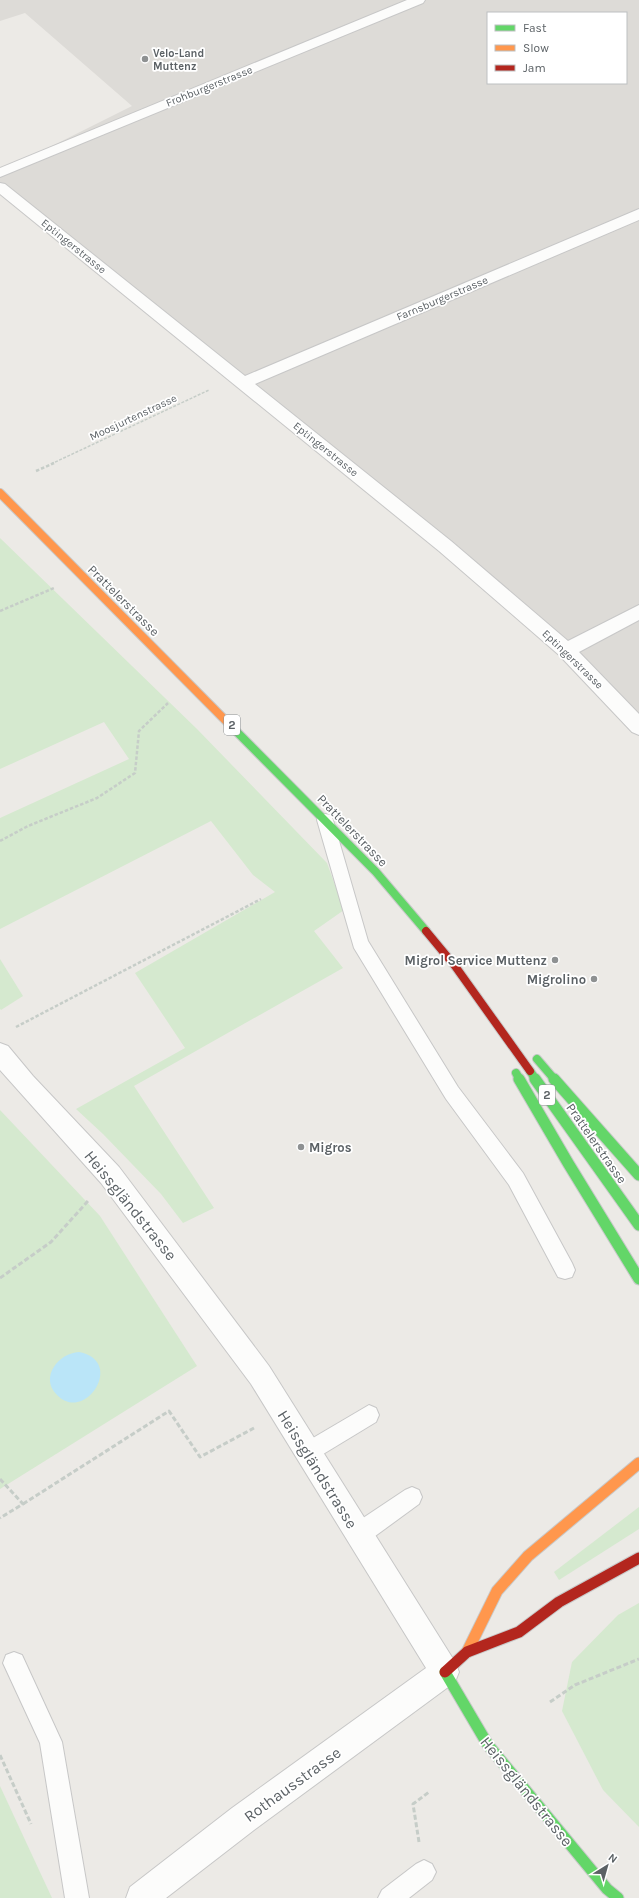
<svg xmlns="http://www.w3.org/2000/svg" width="639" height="1898" font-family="Karla,sans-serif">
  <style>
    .industrial { fill: #dddbd7; fill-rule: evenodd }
    .green { fill: #d5e9cf }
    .water { fill: #bae5f8 }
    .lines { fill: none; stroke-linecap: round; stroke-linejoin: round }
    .lane-casing { stroke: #c7c7c7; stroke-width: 2 }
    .street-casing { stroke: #c7c7c7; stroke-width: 2 }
    .fast-far1-casing { stroke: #c8c9c9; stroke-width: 10 }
    .fast-casing { stroke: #c8c9c9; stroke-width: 13 }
    .slow-far1-casing { stroke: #c8c9c9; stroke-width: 10 }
    .slow-casing { stroke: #c8c9c9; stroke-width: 13 }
    .jam-far1-casing { stroke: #c8c9c9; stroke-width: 10 }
    .jam-casing { stroke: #c8c9c9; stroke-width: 13 }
    .path-far2 { stroke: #c6cdc8; stroke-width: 1.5; stroke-dasharray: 3 1.5; stroke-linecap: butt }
    .path-far1 { stroke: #c6cdc8; stroke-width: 2.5; stroke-dasharray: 3.5 2; stroke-linecap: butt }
    .path { stroke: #c6cdc8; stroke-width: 3; stroke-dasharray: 5 2.5; stroke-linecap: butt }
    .lane { fill: #fcfcfb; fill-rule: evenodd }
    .street { fill: #fcfcfb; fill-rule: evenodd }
    .fast-far1 { stroke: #63d668; stroke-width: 8 }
    .fast { stroke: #63d668; stroke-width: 11 }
    .slow-far1 { stroke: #ff974d; stroke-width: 8 }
    .slow { stroke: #ff974d; stroke-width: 11 }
    .jam-far1 { stroke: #b3261e; stroke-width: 8 }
    .jam { stroke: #b3261e; stroke-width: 11 }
    .poi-dot { fill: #8e9192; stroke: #fff; stroke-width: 1.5 }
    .labels { text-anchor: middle; stroke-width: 3.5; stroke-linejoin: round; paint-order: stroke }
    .far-poi-label { font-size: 11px; font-weight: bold; fill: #5b6165; stroke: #fff; text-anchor: start }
    .far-street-label { font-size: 11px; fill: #5b6165; stroke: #fff }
    .shield { fill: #fff; stroke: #8c9093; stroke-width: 1 }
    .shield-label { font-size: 12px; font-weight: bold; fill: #5b6165 }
    .street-label { font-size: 13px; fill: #5b6165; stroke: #fff }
    .poi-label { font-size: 13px; font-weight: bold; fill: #5b6165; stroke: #fff; text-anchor: end }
    .near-street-label { font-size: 16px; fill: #5b6165; stroke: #fff }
  </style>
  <rect width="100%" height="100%" fill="#eceae6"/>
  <!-- industrial -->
  <path class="industrial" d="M0,0H639V727L566,650L0,187V172L132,106L25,13L0,21ZM488,13H626V83H488Z"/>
  <!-- green -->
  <g class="green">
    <path d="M0,538L197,729L327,863L344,910L314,931L343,968L134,1086L214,1208L183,1223L161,1194L103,1134L76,1109L185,1048L135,973L275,892L253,875L211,821L0,929V818L129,759L104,722L0,769Z"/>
    <path d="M0,959L23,996L1,1010L0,1009Z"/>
    <path d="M0,1110L100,1216L197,1366L0,1489Z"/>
    <path d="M639,1507V1529L559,1580L554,1572Z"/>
    <path d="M639,1603V1827L603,1790L562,1711L572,1662L618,1615Z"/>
    <path d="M0,1786L52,1898H0Z"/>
  </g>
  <!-- water -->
  <path class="water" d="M79,1352C126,1361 85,1424 57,1395C39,1377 59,1353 79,1352Z"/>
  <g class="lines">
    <defs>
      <g id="lane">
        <path d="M325,814L331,815L333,820L368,941L458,1087L523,1173L572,1263L575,1270L572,1277L565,1279L558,1277L509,1185L446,1099L354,948L317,820L319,815Z"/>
        <path d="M369,1405L376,1408L379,1415L376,1422L315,1459L308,1462L301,1459L298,1452L301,1445Z"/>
        <path d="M412,1487L419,1490L422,1497L419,1504L367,1542L359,1545L351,1542L348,1534L351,1526L405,1490Z"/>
        <path d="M14,1652L22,1655L62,1742L89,1898H65L40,1743L3,1663L6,1655Z"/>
        <path d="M424,1860L432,1864L436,1872L432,1880L409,1898H378L382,1890L416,1864Z"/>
      </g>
      <g id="street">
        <path d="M407,0H425L423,3L0,177V168Z"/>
        <path d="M0,183L5,184L245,376L639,209V220L255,384L451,541L568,641L639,605V620L579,652L639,714V735L632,732L559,655L439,551L0,194Z"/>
        <path d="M0,1043L8,1046L33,1076L119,1167L269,1366L455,1662L459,1672L455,1682L254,1830L166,1898H126L130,1887L232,1808L426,1668L251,1384L101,1183L0,1070Z"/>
      </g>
      <g id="fast-far1">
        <path d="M233,728L376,872L426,931"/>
        <path d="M537,1059L555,1080"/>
        <path d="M530,1071L536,1080"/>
        <path d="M516,1073L520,1080"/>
      </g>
      <g id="fast">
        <path d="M519,1079L568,1163L639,1279"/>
        <path d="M535,1079L639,1225"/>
        <path d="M554,1079L639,1175"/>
        <path d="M445,1672L488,1745L607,1889L618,1898"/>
      </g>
      <path id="slow-far1" d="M0,493L233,728"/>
      <path id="slow" d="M467,1652L497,1591L528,1556L639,1463"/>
      <path id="jam-far1" d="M426,931L455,966L530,1071"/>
      <path id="jam" d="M445,1672L467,1652L519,1632L559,1602L639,1558"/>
    </defs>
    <!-- lane casing -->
    <use href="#lane" class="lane-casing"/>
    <!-- street casing -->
    <use href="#street" class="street-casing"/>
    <!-- fast-far1 casing -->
    <use href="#fast-far1" class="fast-far1-casing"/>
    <!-- fast casing -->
    <use href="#fast" class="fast-casing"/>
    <!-- slow-far1 casing -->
    <use href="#slow-far1" class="slow-far1-casing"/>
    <!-- slow casing -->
    <use href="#slow" class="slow-casing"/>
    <!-- jam-far1 casing -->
    <use href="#jam-far1" class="jam-far1-casing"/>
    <!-- jam casing -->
    <use href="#jam" class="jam-casing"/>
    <!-- path-far2 -->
    <path class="path-far2" d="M51,464L209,390"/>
    <!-- path-far1 -->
    <g class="path-far1">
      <path d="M36,471L54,463"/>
      <path d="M0,611L54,588"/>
      <path d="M0,841L28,826L97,798L135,773L139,731L168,703"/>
      <path d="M16,1027L261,899"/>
    </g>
    <!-- path -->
    <g class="path">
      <path d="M0,1278L51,1242L88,1201"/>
      <path d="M0,1479L23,1504L0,1518"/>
      <path d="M23,1504L169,1411L200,1457L254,1428"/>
      <path d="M550,1702L575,1685L639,1659"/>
      <path d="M0,1755L31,1824"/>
      <path d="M419,1842L413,1804L429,1792"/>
    </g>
    <!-- lane -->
    <use href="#lane" class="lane"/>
    <!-- street -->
    <use href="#street" class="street"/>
    <!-- fast-far1 -->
    <use href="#fast-far1" class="fast-far1"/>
    <!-- fast -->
    <use href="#fast" class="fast"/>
    <!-- slow-far1 -->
    <use href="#slow-far1" class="slow-far1"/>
    <!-- slow -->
    <use href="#slow" class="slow"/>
    <!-- jam-far1 -->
    <use href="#jam-far1" class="jam-far1"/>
    <!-- jam -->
    <use href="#jam" class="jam"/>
  </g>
  <!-- markers -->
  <g class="poi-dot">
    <circle cx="145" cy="59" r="4"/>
    <circle cx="555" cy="960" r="4"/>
    <circle cx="594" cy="979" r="4"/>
    <circle cx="301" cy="1147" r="4"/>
  </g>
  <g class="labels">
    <!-- far-poi labels -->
    <g class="far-poi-label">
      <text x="153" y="57">Velo-Land<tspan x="153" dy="13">Muttenz</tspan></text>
    </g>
    <!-- far-street labels -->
    <g class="far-street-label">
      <text transform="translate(209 86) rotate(-22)" y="4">Frohburgerstrasse</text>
      <text transform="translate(74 246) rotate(39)" y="4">Eptingerstrasse</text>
      <text transform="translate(442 298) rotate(-23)" y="4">Farnsburgerstrasse</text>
      <text transform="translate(133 417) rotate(-25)" y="4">Moosjurtenstrasse</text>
      <text transform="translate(326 449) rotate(39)" y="4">Eptingerstrasse</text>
      <text transform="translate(573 659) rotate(44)" y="4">Eptingerstrasse</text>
    </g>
    <!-- shield labels -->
    <g class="shield">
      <rect x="224" y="715" width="16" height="20" rx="3"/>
      <rect x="539" y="1085" width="16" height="20" rx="3"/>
    </g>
    <g class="shield-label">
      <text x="232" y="729">2</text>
      <text x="547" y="1099">2</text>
    </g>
    <!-- street labels -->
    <g class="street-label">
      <text transform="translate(124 600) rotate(45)" y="5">Prattelerstrasse</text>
      <text transform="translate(353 830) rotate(46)" y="5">Prattelerstrasse</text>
      <text transform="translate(597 1143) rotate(55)" y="5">Prattelerstrasse</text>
    </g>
    <!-- poi labels -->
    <g class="poi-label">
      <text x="547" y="965">Migrol Service Muttenz</text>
      <text x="586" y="984">Migrolino</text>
      <text x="309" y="1152" text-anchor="start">Migros</text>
    </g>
    <!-- near-street labels -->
    <g class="near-street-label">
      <text transform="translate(131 1205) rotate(51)" y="6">Heissgländstrasse</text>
      <text transform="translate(318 1469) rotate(58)" y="6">Heissgländstrasse</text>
      <text transform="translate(292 1784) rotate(-36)" y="6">Rothausstrasse</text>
      <text transform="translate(527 1791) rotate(51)" y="6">Heissgländstrasse</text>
    </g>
  </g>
  <!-- legend -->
  <rect x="487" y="12" width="140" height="72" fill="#ffffff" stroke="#bdc0c1"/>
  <rect x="495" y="25" width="20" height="6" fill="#63d668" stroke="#bdc0c1"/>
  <text x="523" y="32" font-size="12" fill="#5b6165">Fast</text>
  <rect x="495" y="45" width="20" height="6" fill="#ff974d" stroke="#bdc0c1"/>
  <text x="523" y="52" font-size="12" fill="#5b6165">Slow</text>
  <rect x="495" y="65" width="20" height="6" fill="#b3261e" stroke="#bdc0c1"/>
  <text x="523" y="72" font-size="12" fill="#5b6165">Jam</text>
  <!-- north arrow -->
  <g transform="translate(607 1866) rotate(37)" stroke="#ffffff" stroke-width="3" paint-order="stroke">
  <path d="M0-3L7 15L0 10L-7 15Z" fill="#5b6165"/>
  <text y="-6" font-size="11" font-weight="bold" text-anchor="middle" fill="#5b6165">N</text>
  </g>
</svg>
